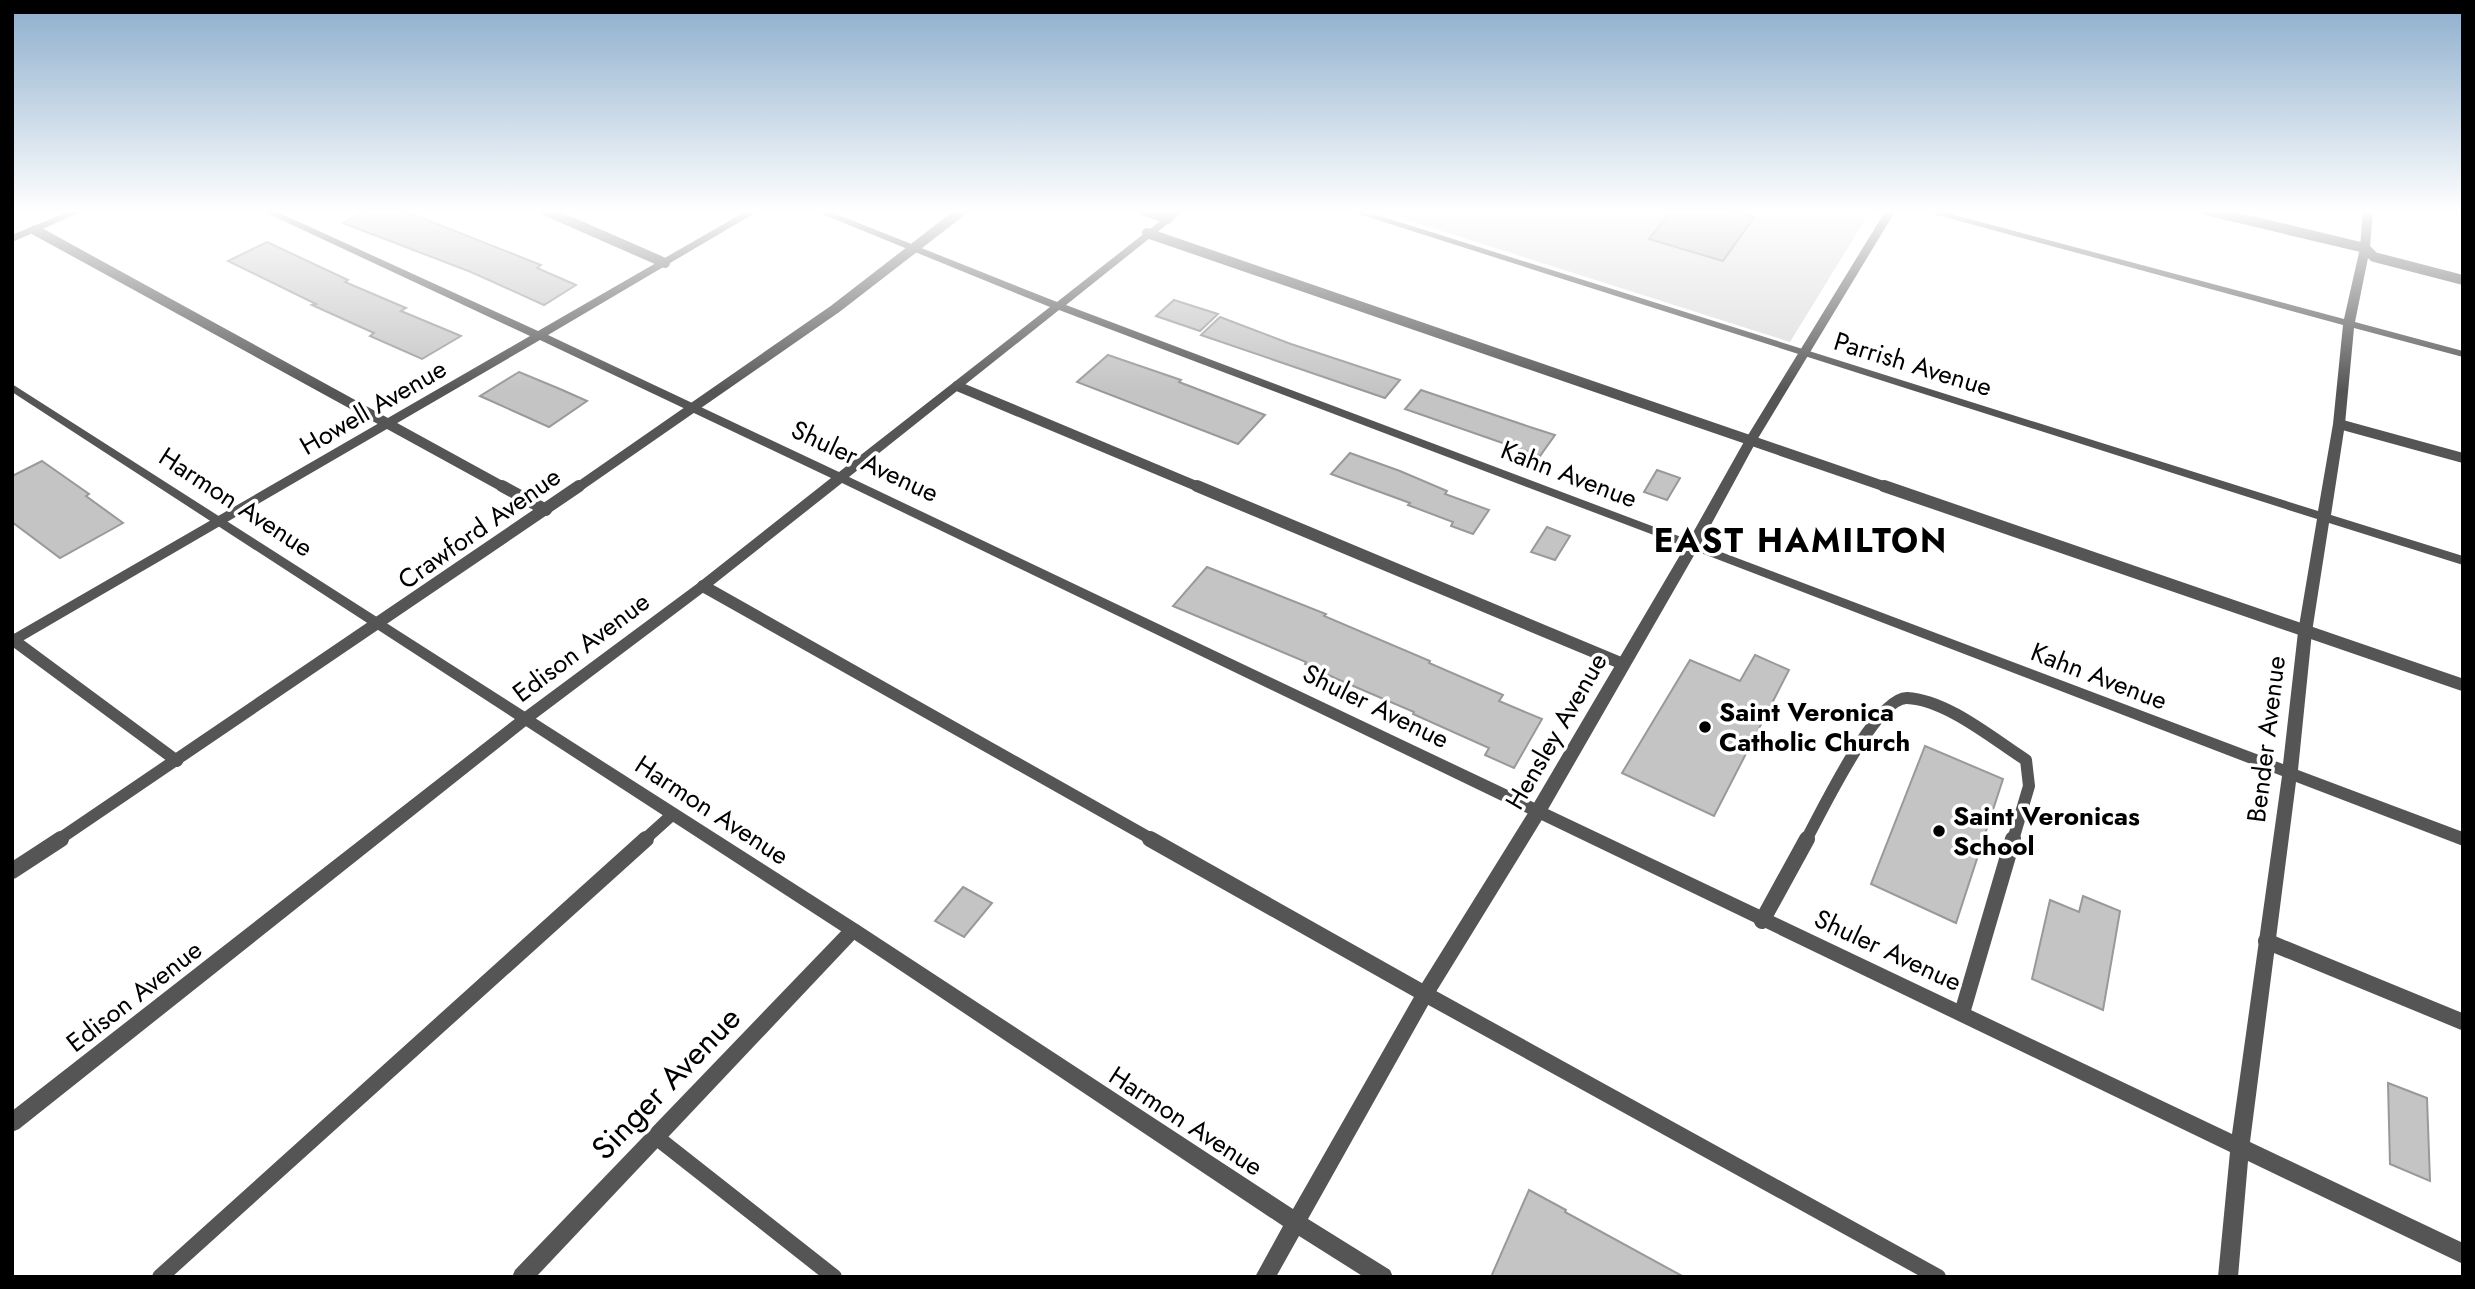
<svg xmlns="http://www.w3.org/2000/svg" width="2475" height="1289" font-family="Jost,sans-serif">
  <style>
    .green { fill: #dcdcdc }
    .building { fill: #c4c4c4; stroke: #999; stroke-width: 2 }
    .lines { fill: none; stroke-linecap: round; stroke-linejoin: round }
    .service-far2 { stroke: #555; stroke-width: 10 }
    .service-far1 { stroke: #555; stroke-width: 12 }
    .service { stroke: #555; stroke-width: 16 }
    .minor { fill: #555; fill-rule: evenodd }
    .tertiary { fill: #555; fill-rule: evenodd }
    .poi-dot { fill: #000; stroke: #fff; stroke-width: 2.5 }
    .labels { text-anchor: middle; stroke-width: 7; stroke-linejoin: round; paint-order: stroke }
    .street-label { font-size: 26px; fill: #000; stroke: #fff }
    .poi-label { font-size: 26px; font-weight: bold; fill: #000; stroke: #fff; text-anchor: start }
    .near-street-label { font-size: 32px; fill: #000; stroke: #fff }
    .district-label { font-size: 33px; font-weight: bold; letter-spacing: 2px; fill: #000; stroke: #fff }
  </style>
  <rect width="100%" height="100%" fill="#fff"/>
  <!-- green -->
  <path class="green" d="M1376,210H1871L1790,342Z"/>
  <!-- building -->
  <g class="building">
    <path d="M367,210H402L541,265L537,268L576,285L544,305L471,272L343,223Z"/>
    <path d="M1672,210H1729L1754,217L1723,261L1649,239Z"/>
    <path d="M267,242L348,280L345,282L406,308L401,311L461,336L422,359L370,336L374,333L312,305L316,304L228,261Z"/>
    <path d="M1174,300L1218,314L1200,331L1156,316Z"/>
    <path d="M1220,317L1291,344L1400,380L1385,398L1201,335Z"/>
    <path d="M1108,355L1181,380L1179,382L1265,415L1238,444L1077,382Z"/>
    <path d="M519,372L560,389L587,401L549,427L480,396Z"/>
    <path d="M1421,390L1533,428L1555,435L1540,456L1405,409Z"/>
    <path d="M1350,453L1400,471L1447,491L1445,494L1489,510L1473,534L1451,526L1453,522L1408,505L1410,503L1331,474Z"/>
    <path d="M42,461L89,494L86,496L123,523L60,558L12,522V476Z"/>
    <path d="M1657,470L1680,478L1667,500L1644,492Z"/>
    <path d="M1547,527L1570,536L1555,560L1531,552Z"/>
    <path d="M1207,567L1326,614L1324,616L1430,661L1429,663L1503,695L1499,701L1542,719L1514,768L1485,755L1489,748L1413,714L1414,712L1337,679L1305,664L1306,662L1173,606Z"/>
    <path d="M1755,655L1789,670L1714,816L1622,773L1690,660L1740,681Z"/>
    <path d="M1925,746L2003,779L1956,923L1871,884Z"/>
    <path d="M963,887L992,903L964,937L935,921Z"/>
    <path d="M2083,896L2120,911L2103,1010L2032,979L2050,900L2079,912Z"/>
    <path d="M2388,1083L2427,1098L2430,1181L2390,1164Z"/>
    <path d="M1529,1190L1566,1210L1565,1212L1684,1277H1491Z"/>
  </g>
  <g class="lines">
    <!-- service-far2 -->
    <g class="service-far2">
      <path d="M544,210L665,263"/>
      <path d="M1143,210L1168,219"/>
      <path d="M2205,210L2365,248L2374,257L2463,280"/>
      <path d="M35,230L505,488"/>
      <path d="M1147,233L1889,488"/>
      <path d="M957,386L1201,488"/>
      <path d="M2339,424L2463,458"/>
      <path d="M577,488L835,309L963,210"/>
    </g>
    <!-- service-far1 -->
    <g class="service-far1">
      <path d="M502,486L546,510"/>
      <path d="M1197,486L1623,664"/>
      <path d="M1884,486L2463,685"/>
      <path d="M703,586L1153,840"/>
      <path d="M12,639L177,761"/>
      <path d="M58,840L579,486"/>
      <path d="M644,840L673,814"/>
      <path d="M1806,840C1821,813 1876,697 1907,698C1947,700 1993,739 2026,760L2029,786L2013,840"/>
    </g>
    <!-- service -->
    <g class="service">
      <path d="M1150,839L1425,994L1938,1277"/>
      <path d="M12,871L61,839"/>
      <path d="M1762,921L1807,839"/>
      <path d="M2266,941L2463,1022"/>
      <path d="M1962,1013L2013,839"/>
      <path d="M656,1137L834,1277"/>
      <path d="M160,1277L646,839"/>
    </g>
    <!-- minor -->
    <g class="minor">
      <path d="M72,210H86L12,242V235Z"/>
      <path d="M260,210H273L538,331L748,210H760L548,335L839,472L1050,307L812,210H826L1057,302L1174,210H1185L1066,305L2283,764L2298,632L2317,519L1346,210H1361L2318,511L2333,424L2343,325L1919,210H1936L2344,319L2360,248L2363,210H2373L2370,248L2355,322L2463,351V357L2354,328L2345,424L2331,515L2463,556V565L2329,523L2312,632L2298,770L2463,832V846L2296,782L2250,1142L2463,1243V1264L2248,1161L2238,1277H2218L2230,1152L842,483L708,589L530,723L19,1129L12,1132V1111L520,715L698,583L831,478L540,340L12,647V635L530,336ZM1059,310L1688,548L2282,776L2232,1134L849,477Z"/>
      <path d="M2453,210H2463V214L2455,212Z"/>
      <path d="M853,923L859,925L861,930L859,935L536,1277H512L515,1270L847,925Z"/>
    </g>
    <!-- tertiary -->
    <path class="tertiary" d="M1886,210H1896L1757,440L1700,545L1543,818L1431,1000L1308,1219L1390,1270L1393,1277H1364L1299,1236L1276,1277H1255L1283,1226L847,935L12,392V384L859,925L1293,1209L1419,988L1531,808L1686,545L1745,440Z"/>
  </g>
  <!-- sky -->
  <linearGradient id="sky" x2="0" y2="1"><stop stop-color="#8cadcc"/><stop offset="0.54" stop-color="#fff"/><stop offset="1" stop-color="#fff" stop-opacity="0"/></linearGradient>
  <rect width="2475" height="391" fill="url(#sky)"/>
  <!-- markers -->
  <g class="poi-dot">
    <circle cx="1705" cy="727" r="7"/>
    <circle cx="1939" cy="831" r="7"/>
  </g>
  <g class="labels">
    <!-- street labels -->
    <g class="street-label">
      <text transform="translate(1913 364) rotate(17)" y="9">Parrish Avenue</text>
      <text transform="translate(373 407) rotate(-30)" y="9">Howell Avenue</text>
      <text transform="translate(865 461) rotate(25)" y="9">Shuler Avenue</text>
      <text transform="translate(1569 474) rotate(21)" y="9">Kahn Avenue</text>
      <text transform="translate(236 502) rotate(33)" y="9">Harmon Avenue</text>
      <text transform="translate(479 528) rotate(-35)" y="9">Crawford Avenue</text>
      <text transform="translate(581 647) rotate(-37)" y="9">Edison Avenue</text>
      <text transform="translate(2099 676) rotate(21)" y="9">Kahn Avenue</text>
      <text transform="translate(1376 706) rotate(26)" y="9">Shuler Avenue</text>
      <text transform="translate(1556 731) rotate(-60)" y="9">Hensley Avenue</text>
      <text transform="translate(2266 739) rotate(-83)" y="9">Bender Avenue</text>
      <text transform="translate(712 810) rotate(33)" y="9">Harmon Avenue</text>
      <text transform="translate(1888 950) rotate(25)" y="9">Shuler Avenue</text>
      <text transform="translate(134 996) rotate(-38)" y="9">Edison Avenue</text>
      <text transform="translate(1186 1121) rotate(33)" y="9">Harmon Avenue</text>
    </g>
    <!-- poi labels -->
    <g class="poi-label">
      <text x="1719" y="721">Saint Veronica<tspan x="1719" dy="30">Catholic Church</tspan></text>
      <text x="1953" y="825">Saint Veronicas<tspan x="1953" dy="30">School</tspan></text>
    </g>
    <!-- near-street labels -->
    <g class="near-street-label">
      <text transform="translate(666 1083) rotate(-46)" y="11">Singer Avenue</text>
    </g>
    <!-- district labels -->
    <g class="district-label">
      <text x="1801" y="552">EAST HAMILTON</text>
    </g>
  </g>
  <!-- border -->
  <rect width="2475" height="1289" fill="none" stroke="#000000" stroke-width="28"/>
</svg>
